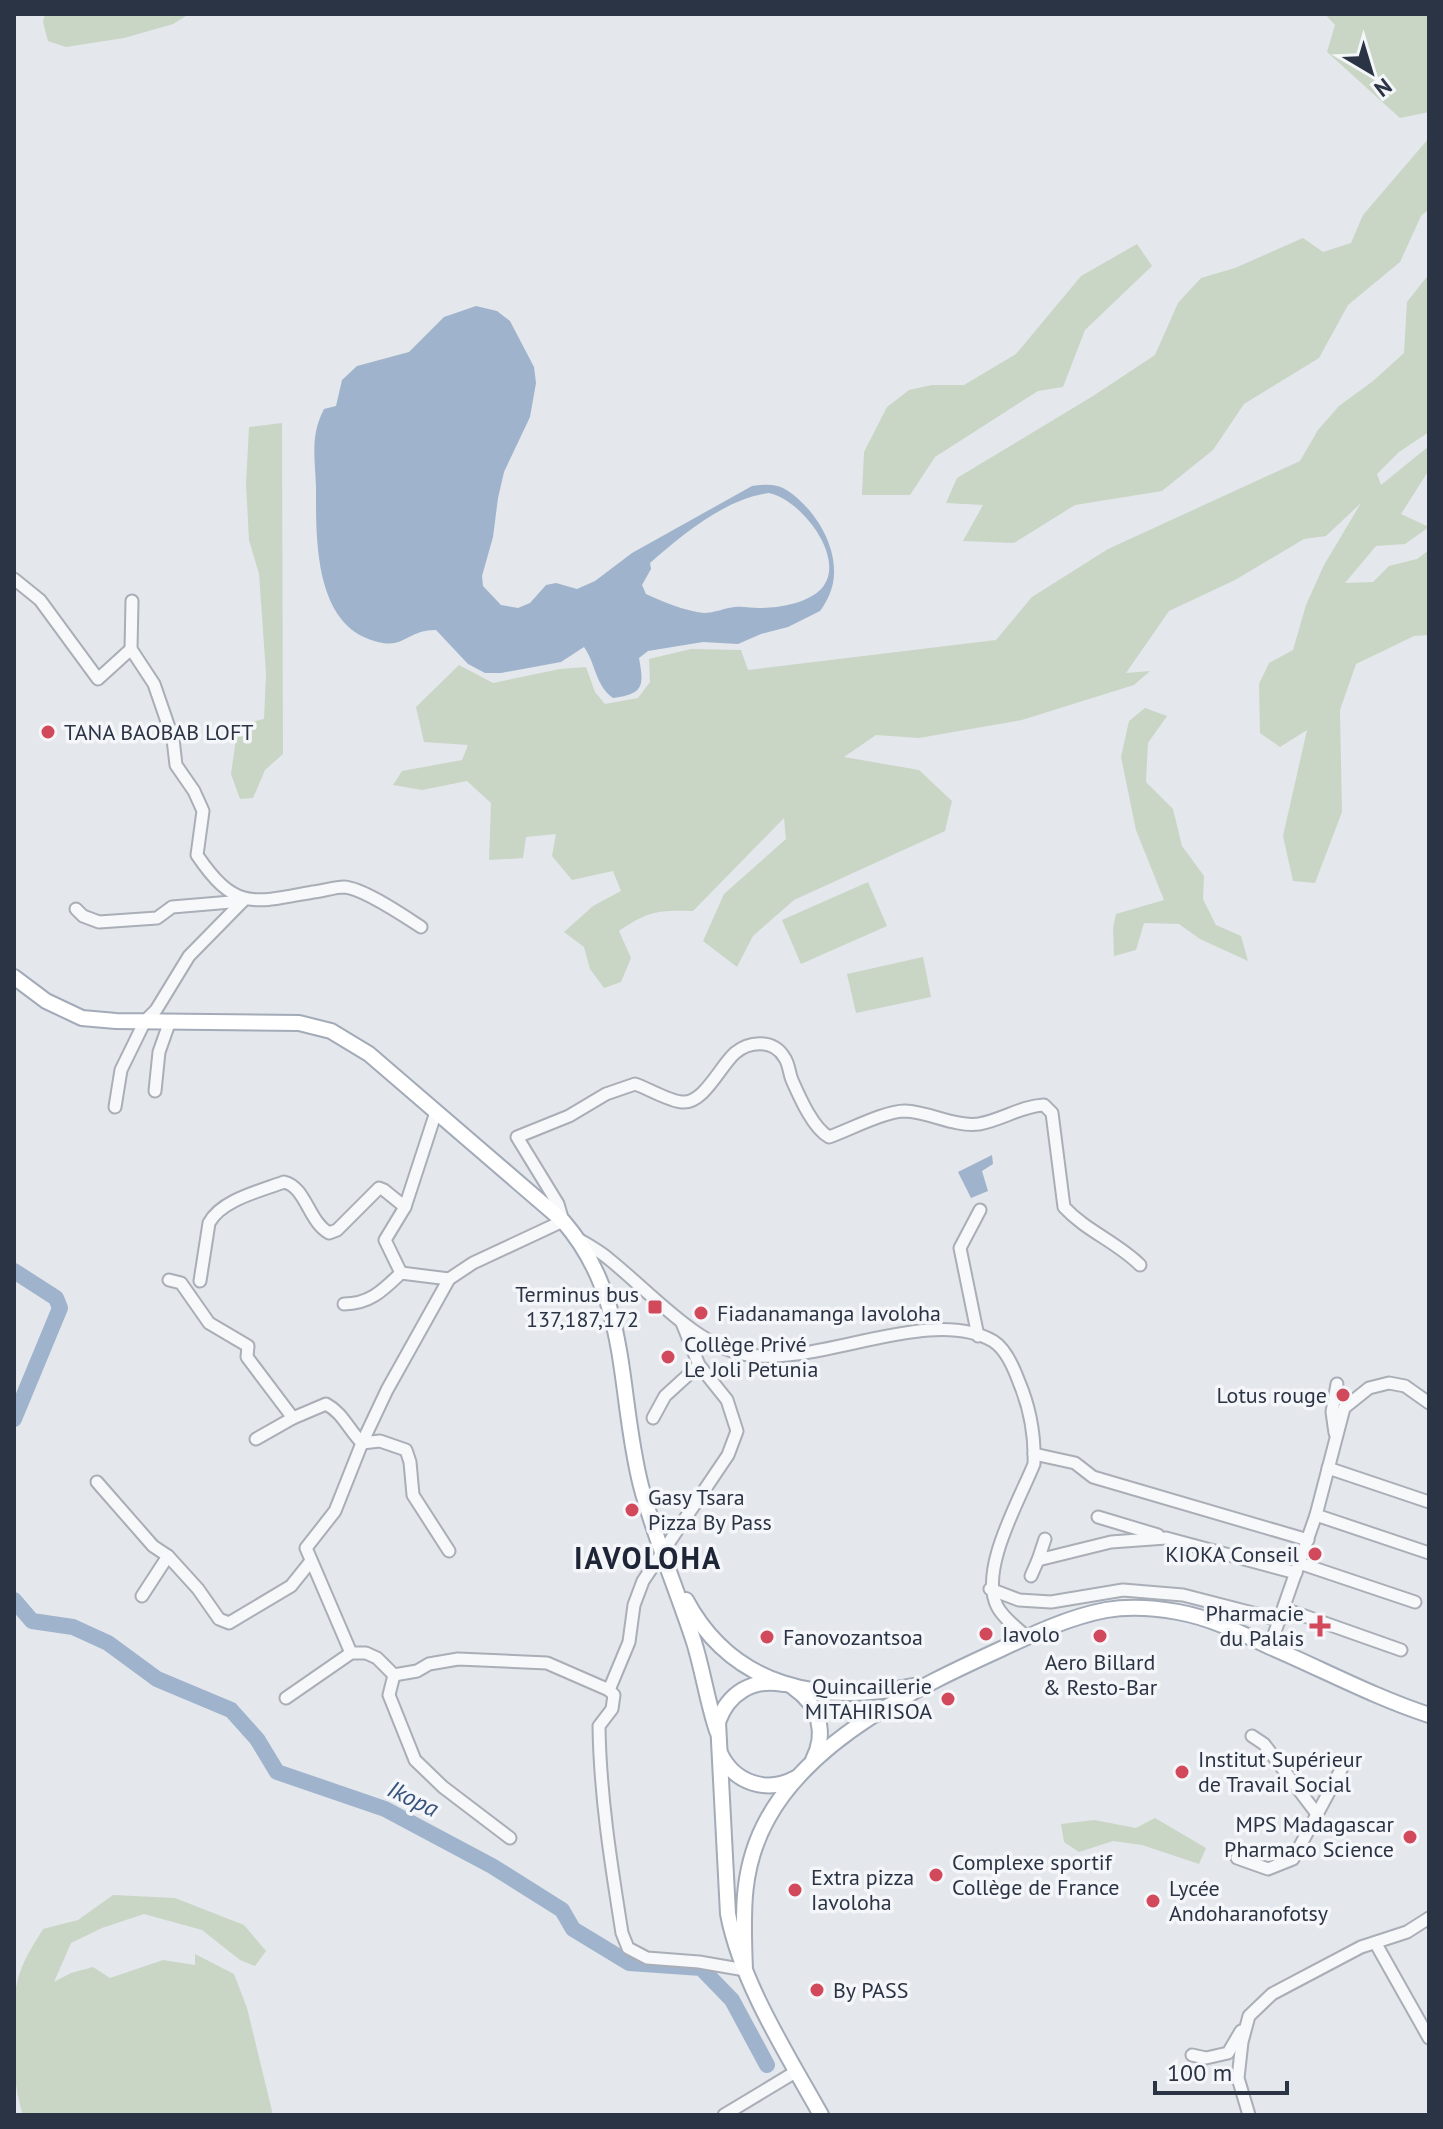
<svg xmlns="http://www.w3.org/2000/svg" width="1443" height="2129" font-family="'PT Sans',sans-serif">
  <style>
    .green { fill: #c9d6c5 }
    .water { fill: #9fb4cc; fill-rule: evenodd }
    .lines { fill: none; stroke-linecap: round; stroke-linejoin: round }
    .river { stroke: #9fb4cc; stroke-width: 16 }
    .minor-casing { stroke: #a9aeb7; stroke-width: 15 }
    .major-casing { stroke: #a3abb8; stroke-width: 18 }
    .minor { stroke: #f7f8fa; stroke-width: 11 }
    .major { stroke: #fff; stroke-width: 14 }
    .poi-dot { fill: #d1495b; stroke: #f4f6f9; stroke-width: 3 }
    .labels { text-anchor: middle; stroke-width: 7; stroke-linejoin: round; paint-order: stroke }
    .poi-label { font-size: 22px; fill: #2b3445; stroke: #f4f6f9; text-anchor: start }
    .water-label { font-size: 24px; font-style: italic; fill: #34527a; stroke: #f4f6f9 }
    .district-label { font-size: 30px; font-weight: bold; letter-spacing: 2px; fill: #1d2536; stroke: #f4f6f9 }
  </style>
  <rect width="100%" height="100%" fill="#e4e7ec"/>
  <!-- green -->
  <g class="green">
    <path d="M45,14H189L173,24L124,38L66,47L48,41L43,22Z"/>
    <path d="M1325,14H1429V112L1400,118L1327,52L1335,25Z"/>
    <path d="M1429,138V209L1421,216L1400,262L1348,305L1319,358L1244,404L1213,450L1162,491L1075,505L1014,543L963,541L983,505L946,503L957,478L1093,396L1155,355L1178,303L1201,278L1235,268L1303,238L1323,252L1351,243L1363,215Z"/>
    <path d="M1137,244L1152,266L1085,330L1063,387L1038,391L935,457L910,495H862L864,452L887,407L909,390L932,385H964L1016,354L1081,276Z"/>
    <path d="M1429,274V432L1399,452L1377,474L1381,485L1429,446V470L1401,514L1429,527L1405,544L1376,546L1345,583L1373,582L1389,566L1417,559L1429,550V635L1414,636L1356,664L1340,710L1342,812L1315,883L1293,881L1283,836L1307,730L1280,747L1260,733L1259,684L1269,663L1293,650L1306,605L1324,565L1361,503L1326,536L1304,539L1235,580L1169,611L1126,673L1150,671L1134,685L1022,720L919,738L876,735L844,757L919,770L952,801L945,831L794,900L753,936L737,967L703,941L724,894L786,839L784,818L693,911C658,910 648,911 619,931L631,958L621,982L604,988L590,969L584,947L564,932L593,906L621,891L613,871L572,880L552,856L556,834L526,837L523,858L489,860L491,803L467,781L422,790L393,785L402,771L462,760L468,745L424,742L416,707L459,665L493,683L560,669L586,667L595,692L605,704L638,698L650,682L649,659L691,649L741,650L748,670L996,640L1032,597L1108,549L1300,461L1318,430L1339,406L1373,381L1404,353L1407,302Z"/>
    <path d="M282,423L283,754L265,770L253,798L240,799L231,774L238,725L264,719L266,673L259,574L249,540L246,484L249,427Z"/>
    <path d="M1145,708L1167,716L1148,743L1146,782L1173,809L1182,846L1204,876L1203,899L1216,925L1241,936L1248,961L1200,939L1179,924L1144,923L1136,950L1114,956L1113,928L1116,914L1164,900L1136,830L1121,757L1129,721Z"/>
    <path d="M868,882L887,926L801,964L782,920Z"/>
    <path d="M923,957L931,997L856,1013L847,974Z"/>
    <path d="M1155,1818L1206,1848L1199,1864L1142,1845L1113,1841L1079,1852L1064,1842L1061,1824L1094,1820L1136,1828Z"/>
    <path d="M113,1895L175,1898L244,1925L266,1951L255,1966L240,1960L202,1930L144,1914L102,1928L71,1943L54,1982L71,1973L93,1967L110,1978L163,1960L195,1965V1954L234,1974L247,2008L273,2115H23C11,2080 7,2002 22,1967C27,1954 36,1941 43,1929L78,1920Z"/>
  </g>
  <!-- water -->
  <g class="water">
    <path d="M476,306L497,311L510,321L534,367L536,383L530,417L504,472L498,498L493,537L482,576L483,586L501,605L518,608L530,603L546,585L556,583L577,589L595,581L632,553L752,486C762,485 773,483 783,488C813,505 840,547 833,583C831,593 826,603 820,611L788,627L761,634L738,644L703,642L648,651L639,658C644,686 644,694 613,698C595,685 596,664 584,647L561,662L501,673H485L468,664L436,630C403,630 405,654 366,638C314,616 316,534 316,487C315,458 310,436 324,409L336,406L342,380L357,366L409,352L444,317ZM769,493C802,500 847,559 822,588C809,603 779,608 759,608C751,608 743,606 735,607C725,608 714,613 704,613C685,611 663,602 646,594L642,585L651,569L650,563C683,534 725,499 769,493Z"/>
    <path d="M992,1155L993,1164L982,1171L988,1191L971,1198L958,1172Z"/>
  </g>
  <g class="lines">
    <!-- river -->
    <g class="river">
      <path d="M14,1271L56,1298L60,1308L14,1419"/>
      <path d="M14,1600L32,1621L73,1627L108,1643L157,1679L231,1710L257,1739L277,1772L385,1809L492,1866L562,1910L573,1929L629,1963L701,1968L732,2000L767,2065"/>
    </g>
    <defs>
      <g id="minor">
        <path d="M14,579L40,600L98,679L131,649"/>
        <path d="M132,601L131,649L154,684L173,739L176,765L194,791L203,811L197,855C235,911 253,903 313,892C323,891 335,887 344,887C363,888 404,916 421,927"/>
        <path d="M76,909L83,916L99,922L157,918L172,907L243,901"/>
        <path d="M155,1091L159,1052L170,1021"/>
        <path d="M115,1107L121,1070L145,1021L156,1010L189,956L243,901"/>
        <path d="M580,1240C590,1246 601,1252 610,1260C649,1291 698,1348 748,1355C820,1366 930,1305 993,1341C1006,1349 1014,1368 1019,1382C1030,1408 1035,1436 1034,1464C1019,1501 979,1570 997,1606C1003,1618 1017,1628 1027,1637"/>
        <path d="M401,1273L385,1240L405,1207L436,1112"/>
        <path d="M169,1280L181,1283L209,1323L248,1346L247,1357L293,1418L326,1404C343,1413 348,1429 362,1443L380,1441L406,1450L410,1462L413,1495L449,1551"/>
        <path d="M200,1281L209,1223C221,1200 260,1191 284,1182C306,1187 308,1221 329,1233L337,1230L379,1188L384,1190L405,1207"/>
        <path d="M344,1304C370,1304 383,1290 401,1273L449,1279"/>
        <path d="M978,1336L960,1248L980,1210"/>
        <path d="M653,1418L665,1396L699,1365"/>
        <path d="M1335,1433L1332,1412L1337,1384"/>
        <path d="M256,1439L293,1418"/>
        <path d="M1034,1454L1075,1463L1093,1477L1308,1540"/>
        <path d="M1328,1468L1429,1502"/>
        <path d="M97,1482L153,1546L168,1556L198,1589L219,1619L229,1623L291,1586L311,1561"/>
        <path d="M1316,1515L1429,1553"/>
        <path d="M1098,1517L1158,1535"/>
        <path d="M1045,1539L1038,1560L1111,1542L1166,1538L1296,1573"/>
        <path d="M1299,1563L1415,1602"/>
        <path d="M1031,1576L1038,1560"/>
        <path d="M990,1589L1019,1600L1051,1602L1123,1590L1183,1595L1280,1620"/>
        <path d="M142,1596L168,1556"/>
        <path d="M1285,1609L1401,1650"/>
        <path d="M1270,1646L1316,1515L1344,1408L1369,1388L1389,1383L1405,1386L1429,1403"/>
        <path d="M351,1653L306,1548L335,1511L362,1443L387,1390L449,1279L473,1263L563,1221L558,1204L517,1137L569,1116L606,1094L635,1084C647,1088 671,1102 682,1102C704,1104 720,1066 735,1053C749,1041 773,1039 784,1057C789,1063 789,1073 792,1080C800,1098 813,1128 829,1137C849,1130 885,1111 905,1111C930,1112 954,1127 979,1124C1002,1120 1021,1106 1044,1105L1052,1113L1064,1207C1086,1231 1117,1242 1140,1265"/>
        <path d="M394,1675L389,1695L415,1760L443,1787L510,1838"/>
        <path d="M609,1690L614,1695L612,1709L599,1726C600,1796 611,1864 622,1933L628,1948L647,1958L699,1962L745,1970"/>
        <path d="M286,1698L351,1653H366L377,1658L394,1675L417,1671L429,1664L458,1659L547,1663L609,1690L629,1642L634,1605L643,1581L728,1455L737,1431L727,1400L699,1365L682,1323"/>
        <path d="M1252,1736L1264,1744L1317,1814"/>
        <path d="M1237,1858L1268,1869L1293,1859L1344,1764"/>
        <path d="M1376,1944L1429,2038"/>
        <path d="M1192,2055L1206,2058L1228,2053L1241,2031"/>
        <path d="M724,2115L797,2071"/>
        <path d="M1249,2115L1238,2078L1242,2042L1249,2016L1272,1994L1361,1947L1407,1932L1429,1918"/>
      </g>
      <g id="major">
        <path d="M14,977L46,1001L82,1018L116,1021L299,1023L331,1031L369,1054L563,1221C631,1299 617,1392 641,1486C655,1539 677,1590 694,1642C703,1671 707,1701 717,1731"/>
        <path d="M686,1600C733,1688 822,1705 913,1686"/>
        <path d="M783,1684C753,1678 728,1693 718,1722L728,1914C741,1982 787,2054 821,2115"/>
        <path d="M794,1688C819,1705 827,1733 813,1760"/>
        <path d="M720,1753C734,1783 767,1794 796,1778"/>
        <path d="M745,1970C743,1915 740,1868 768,1818C813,1737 918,1687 999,1650C1033,1634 1069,1617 1106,1610C1129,1606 1156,1608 1178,1612C1211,1618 1239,1632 1268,1646C1322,1669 1374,1697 1429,1715"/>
      </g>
    </defs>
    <!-- minor casing -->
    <use href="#minor" class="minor-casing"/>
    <!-- major casing -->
    <use href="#major" class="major-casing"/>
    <!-- minor -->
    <use href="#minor" class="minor"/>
    <!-- major -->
    <use href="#major" class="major"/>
  </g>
  <!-- markers -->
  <g class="poi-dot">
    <circle cx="48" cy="732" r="8"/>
    <rect x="647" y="1299" width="16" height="16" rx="4"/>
    <circle cx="701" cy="1313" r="8"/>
    <circle cx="668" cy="1357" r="8"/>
    <circle cx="1343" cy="1395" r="8"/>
    <circle cx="632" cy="1510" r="8"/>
    <circle cx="1315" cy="1554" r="8"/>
    <path d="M1316 1614h8v8h8v8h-8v8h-8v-8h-8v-8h8z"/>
    <circle cx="986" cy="1634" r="8"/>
    <circle cx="1100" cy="1636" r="8"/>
    <circle cx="767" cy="1637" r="8"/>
    <circle cx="948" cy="1699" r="8"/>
    <circle cx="1182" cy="1772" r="8"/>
    <circle cx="1410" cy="1837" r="8"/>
    <circle cx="936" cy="1875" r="8"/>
    <circle cx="795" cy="1890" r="8"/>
    <circle cx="1153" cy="1901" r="8"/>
    <circle cx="817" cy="1990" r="8"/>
  </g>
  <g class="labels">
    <!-- poi labels -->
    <g class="poi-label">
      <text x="64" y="740">TANA BAOBAB LOFT</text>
      <text x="639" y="1302" text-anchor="end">Terminus bus<tspan x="639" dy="25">137,187,172</tspan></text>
      <text x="717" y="1321">Fiadanamanga Iavoloha</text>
      <text x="684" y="1352">Collège Privé<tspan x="684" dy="25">Le Joli Petunia</tspan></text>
      <text x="1327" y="1403" text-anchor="end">Lotus rouge</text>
      <text x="648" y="1505">Gasy Tsara<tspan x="648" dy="25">Pizza By Pass</tspan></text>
      <text x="1299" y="1562" text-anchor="end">KIOKA Conseil</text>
      <text x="1304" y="1621" text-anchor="end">Pharmacie<tspan x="1304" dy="25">du Palais</tspan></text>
      <text x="1002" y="1642">Iavolo</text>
      <text x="783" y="1645">Fanovozantsoa</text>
      <text x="1100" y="1670" text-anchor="middle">Aero Billard<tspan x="1100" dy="25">&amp; Resto-Bar</tspan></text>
      <text x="932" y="1694" text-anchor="end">Quincaillerie<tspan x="932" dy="25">MITAHIRISOA</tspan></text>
      <text x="1198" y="1767">Institut Supérieur<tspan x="1198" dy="25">de Travail Social</tspan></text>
      <text x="1394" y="1832" text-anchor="end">MPS Madagascar<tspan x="1394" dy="25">Pharmaco Science</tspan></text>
      <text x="952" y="1870">Complexe sportif<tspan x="952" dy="25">Collège de France</tspan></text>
      <text x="811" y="1885">Extra pizza<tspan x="811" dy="25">Iavoloha</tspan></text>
      <text x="1169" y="1896">Lycée<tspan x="1169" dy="25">Andoharanofotsy</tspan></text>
      <text x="833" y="1998">By PASS</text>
    </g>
    <!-- water labels -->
    <g class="water-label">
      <text transform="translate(413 1799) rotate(26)" y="8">Ikopa</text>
    </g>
    <!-- district labels -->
    <g class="district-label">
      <text x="648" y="1569">IAVOLOHA</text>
    </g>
  </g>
  <!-- border -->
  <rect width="1443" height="2129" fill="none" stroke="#2b3445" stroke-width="32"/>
  <!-- north arrow -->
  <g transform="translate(1371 72) rotate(142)" stroke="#f4f6f9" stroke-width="6" paint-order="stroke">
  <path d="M0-6L14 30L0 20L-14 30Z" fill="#2b3445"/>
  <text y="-12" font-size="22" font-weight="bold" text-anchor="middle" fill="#2b3445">N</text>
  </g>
  <!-- scale -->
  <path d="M1155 2081v12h132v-12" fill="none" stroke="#2b3445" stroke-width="4"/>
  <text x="1167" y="2081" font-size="24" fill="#2b3445" stroke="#f4f6f9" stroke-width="6" paint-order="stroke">100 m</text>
</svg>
